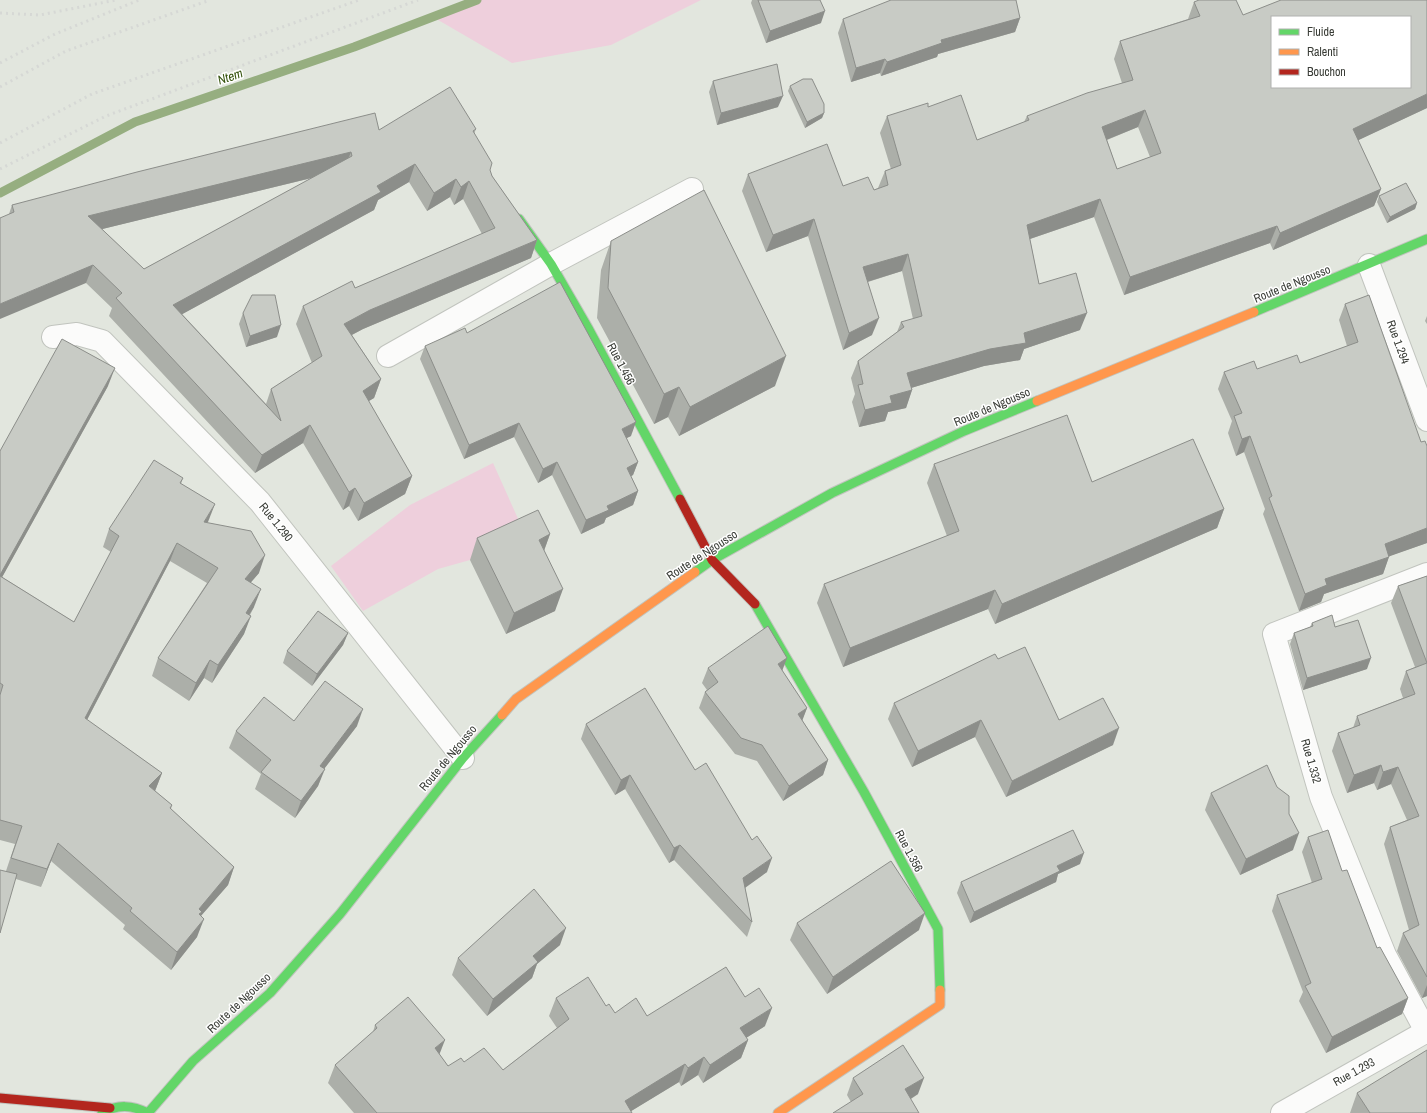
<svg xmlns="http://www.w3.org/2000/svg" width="1427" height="1113" font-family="'Archivo Narrow',sans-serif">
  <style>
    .green { fill: #eecfdc }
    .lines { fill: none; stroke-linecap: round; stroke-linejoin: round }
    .stream { stroke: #96ae80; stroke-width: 9 }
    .street-casing { stroke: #c1c4be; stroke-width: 24 }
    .fast-casing { stroke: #c1c4be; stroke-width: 11 }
    .slow-casing { stroke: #c1c4be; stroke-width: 11 }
    .jam-casing { stroke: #c1c4be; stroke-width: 11 }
    .street { stroke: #fbfbfa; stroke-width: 22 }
    .fast { stroke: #63d668; stroke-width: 9 }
    .slow { stroke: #ff974d; stroke-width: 9 }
    .jam { stroke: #b3261e; stroke-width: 9 }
    .rail { stroke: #d6d8d5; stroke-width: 3; stroke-dasharray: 2 4; stroke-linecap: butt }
    .wall { fill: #acafa9; fill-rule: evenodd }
    .shaded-wall { fill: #8c8e8a }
    .building { fill: #c8cbc5; stroke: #8c8e8a; fill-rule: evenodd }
    .labels { text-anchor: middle; stroke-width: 3; stroke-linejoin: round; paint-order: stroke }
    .street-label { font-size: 12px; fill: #393c36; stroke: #fff }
    .water-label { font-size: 13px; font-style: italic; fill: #34520c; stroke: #fff }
  </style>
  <rect width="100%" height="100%" fill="#e2e6de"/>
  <!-- green -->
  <g class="green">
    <path d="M477,0H701L611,45L512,63L433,17Z"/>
    <path d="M493,463L524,532L470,560L438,569L363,611L331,566L410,505Z"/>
  </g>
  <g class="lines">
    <!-- stream -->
    <path class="stream" d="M0,193L135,122L354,47L477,0"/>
    <defs>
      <g id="street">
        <path d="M1369,265L1427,420"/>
        <path d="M53,337L77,334L102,341L260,502L463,758"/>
        <path d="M388,356L551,264L692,189"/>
        <path d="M1427,574L1274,634L1321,797L1385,955L1427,1033"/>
        <path d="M1282,1113L1427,1031"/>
      </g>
      <g id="fast">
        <path d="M519,219L551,264L588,328L680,499"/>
        <path d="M1254,312L1427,239"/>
        <path d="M695,572L712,560L832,493L964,431L1037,401"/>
        <path d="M755,604L864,792L938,929L940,990"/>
        <path d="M102,1113C118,1104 132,1105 148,1113"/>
        <path d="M148,1113L193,1061L270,993L340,914L463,758L502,715"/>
      </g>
      <g id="slow">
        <path d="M1037,401L1254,312"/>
        <path d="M502,715L516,699L695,572"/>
        <path d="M778,1113L940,1005V990"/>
      </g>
      <g id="jam">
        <path d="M680,499L712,560L755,604"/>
        <path d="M0,1098L110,1108"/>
      </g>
    </defs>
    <!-- street casing -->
    <use href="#street" class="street-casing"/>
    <!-- fast casing -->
    <use href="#fast" class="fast-casing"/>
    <!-- slow casing -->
    <use href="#slow" class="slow-casing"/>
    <!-- jam casing -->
    <use href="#jam" class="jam-casing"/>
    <!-- street -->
    <use href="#street" class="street"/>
    <!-- fast -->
    <use href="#fast" class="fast"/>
    <!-- slow -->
    <use href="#slow" class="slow"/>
    <!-- jam -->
    <use href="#jam" class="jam"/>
    <!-- rail -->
    <g class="rail">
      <path d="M0,13L40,15L116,0"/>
      <path d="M0,63L55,34L139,0"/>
      <path d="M0,87L66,51L210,0"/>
      <path d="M0,143L92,94L359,0"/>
      <path d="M0,169L106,116L418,0"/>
    </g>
  </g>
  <!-- wall -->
  <g class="wall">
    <path d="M752,0H820L821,23L766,43L751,3Z"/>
    <path d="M1427,0V108L1358,140L1381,189L1374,206L1273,250L1270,243L1124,295L1094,217L1030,239L1039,284L1080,330L1024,349L1020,360L984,366L911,388L912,390L906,408L888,412L885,421L859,427L852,402L855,394L851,378L858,361L897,332L901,322L913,319L902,271L868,282L872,335L843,350L808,236L766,252L742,191L748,174L874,190L878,188L885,171L891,169L880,133L887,116L928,107L977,140L1024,122L1027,116L1122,83L1114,59L1120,41L1188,19L1194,2L1243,15ZM1138,127L1150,157L1117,169L1107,140Z"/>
    <path d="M1020,18L1015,32L938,54L937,57L881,76L880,73L851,82L838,33L843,19Z"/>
    <path d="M713,81L778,107L717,125L709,92Z"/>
    <path d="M790,86L824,113L822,118L805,128L788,91Z"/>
    <path d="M476,129L474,134L492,176L537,240L531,258L363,329L352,335L381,379L374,398L368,401L412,476L405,494L358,521L349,506L343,510L303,443L255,473L109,316L112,308L86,283L9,214L12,205L379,130ZM312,178L144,269L102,229ZM409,182L427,211L450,197L454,205L463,199L482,234L355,288L303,306L296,324L312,363L271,389L266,404L182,314L374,210L378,200Z"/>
    <path d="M1379,196L1417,203L1415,209L1387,223L1377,202Z"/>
    <path d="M611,241L775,386L679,436L668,417L654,424L597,318L601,270Z"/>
    <path d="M1345,304L1421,442L1427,446V543L1389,556L1383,574L1324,594L1321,602L1299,611L1263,514L1265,509L1244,452L1236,456L1228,433L1232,421L1218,389L1224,372L1257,369L1300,363L1347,346L1339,320Z"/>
    <path d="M243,313L277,337L246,347L239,324Z"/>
    <path d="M1427,316V324L1425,321Z"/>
    <path d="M467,333L631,436L626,438L638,462L633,475L631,476L638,491L633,505L606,518L604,523L581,534L552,475L538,483L514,437L464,459L420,359L425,346Z"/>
    <path d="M108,386L2,577L74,622L111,552L103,547L109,529L183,478L181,484L208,523L259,573L251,582L254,607L250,615L244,634L212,683L204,678L189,701L152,676L158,658L207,583L170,561L87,720L162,773L155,791L172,805L171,809L234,867L228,885L201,916L197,937L171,970L123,929L125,925L51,861L41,887L16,879L6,871L15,844L0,840V451Z"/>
    <path d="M934,464L1092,482L1224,509L1217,528L995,624L988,609L843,667L817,603L824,584L947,536L927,483Z"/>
    <path d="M550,534L544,551L555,611L506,634L470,560L477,538Z"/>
    <path d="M1427,576V996L1422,998L1397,951L1403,933L1409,930L1384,844L1390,827L1407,820L1391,784L1377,790L1374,783L1347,793L1332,751L1338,733L1353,728L1357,716L1403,698L1400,689L1406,671L1415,667L1391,603L1398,586Z"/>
    <path d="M1312,623L1367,669L1303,690L1290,644L1294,633L1310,627Z"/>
    <path d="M348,633L343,645L312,686L283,663L287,651Z"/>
    <path d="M998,659L1059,720L1113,745L1006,797L975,737L912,767L888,719L894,703Z"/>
    <path d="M708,668L782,671L807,708L802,720L828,760L823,775L783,801L757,761L735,754L699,708L705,692L707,690L702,683Z"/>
    <path d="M294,721L357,726L324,769L318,786L295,818L255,789L261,774L229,748L236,731Z"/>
    <path d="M586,724L695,770L767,872L745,887L752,922L747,937L674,860L669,863L625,789L615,795L581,739Z"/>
    <path d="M1211,793L1289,814L1293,850L1240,875L1205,810Z"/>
    <path d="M1308,837L1342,871L1377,948L1408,998L1402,1014L1326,1053L1299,1001L1303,992L1272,911L1277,895L1312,883L1302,852Z"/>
    <path d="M1080,864L1058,874L1056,882L970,923L957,893L961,882Z"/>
    <path d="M797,923L919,930L827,994L790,940Z"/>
    <path d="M560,945L537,964L532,978L487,1016L452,975L458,958Z"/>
    <path d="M745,997L765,1026L746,1038L748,1040L741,1058L703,1083L698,1075L681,1086L679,1082L631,1111L632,1113H354L328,1083L335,1065L373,1032L375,1025L439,1054L448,1066L464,1062L503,1070L557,1028L549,1016L556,998L606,1006L615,1013L647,1016Z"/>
    <path d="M853,1078L918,1094L911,1099L851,1102L847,1095Z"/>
    <path d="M1357,1093L1427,1113H1350Z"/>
  </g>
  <!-- shaded-wall -->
  <g class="shaded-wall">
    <path d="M825,11L821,23L766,43L770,31Z"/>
    <path d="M1020,18L1015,32L938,54L937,57L881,76L887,62L941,40Z"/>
    <path d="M885,59L880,73L851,82L856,68Z"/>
    <path d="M1427,94V108L1346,146L1353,129Z"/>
    <path d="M783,96L778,107L717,125L721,113Z"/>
    <path d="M1145,110L1138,127L1096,144L1102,127Z"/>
    <path d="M824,113L822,118L805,128L807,122Z"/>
    <path d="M351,152L344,170L82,234L88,216Z"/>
    <path d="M415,164L409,182L378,200L374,210L166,323L173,305Z"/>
    <path d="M456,179L450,197L427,211L434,193Z"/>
    <path d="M469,181L463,199L454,205L461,187Z"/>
    <path d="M1381,189L1374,206L1273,250L1280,233Z"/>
    <path d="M1100,199L1094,217L1021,242L1027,225Z"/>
    <path d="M1417,203L1415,209L1387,223L1390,217Z"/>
    <path d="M814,219L808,236L766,252L773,235Z"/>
    <path d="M1277,226L1270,243L1124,295L1130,277Z"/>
    <path d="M537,240L531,258L363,329L338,342L344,324L370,310Z"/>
    <path d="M908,254L902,271L857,285L863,267Z"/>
    <path d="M93,265L86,283L0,319V304Z"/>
    <path d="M1087,313L1080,330L1024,349L1020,360L984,366L901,391L907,373L1024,333Z"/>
    <path d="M879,318L872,335L843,350L849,333Z"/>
    <path d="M281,325L277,337L246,347L250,336Z"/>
    <path d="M786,356L775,386L679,436L690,407Z"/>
    <path d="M115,368L108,386L0,581V575Z"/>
    <path d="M381,379L374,398L356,409L363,391Z"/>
    <path d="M679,387L668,417L654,424L664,394Z"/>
    <path d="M912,390L906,408L888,412L885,421L859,427L865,410L890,396Z"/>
    <path d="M636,422L631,436L617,443L622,429Z"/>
    <path d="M519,423L514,437L464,459L469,445Z"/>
    <path d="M310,425L303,443L255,473L262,455Z"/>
    <path d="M1250,436L1244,452L1236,456L1242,439Z"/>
    <path d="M557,462L552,475L538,483L543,469Z"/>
    <path d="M638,462L633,475L622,481L627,468Z"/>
    <path d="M412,476L405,494L358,521L364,503Z"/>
    <path d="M355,488L349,506L343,510L349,492Z"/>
    <path d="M638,491L633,505L606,518L604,523L581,534L586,520L607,506Z"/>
    <path d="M215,504L208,522H204Z"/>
    <path d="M1224,509L1217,528L995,624L1002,604Z"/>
    <path d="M1427,528V543L1379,560L1385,544Z"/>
    <path d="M550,534L542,556L539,540Z"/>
    <path d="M177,543L170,561L78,737L85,718Z"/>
    <path d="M265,555L259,573L238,597L245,579Z"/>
    <path d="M1389,557L1383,574L1324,594L1321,602L1299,611L1305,594L1325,579Z"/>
    <path d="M261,589L254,607L239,631L246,613Z"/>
    <path d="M563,589L555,611L506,634L514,613Z"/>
    <path d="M995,590L988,609L843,667L850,648Z"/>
    <path d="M251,616L244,634L212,683L218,665Z"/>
    <path d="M348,633L343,645L312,686L317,674Z"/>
    <path d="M787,658L781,674L778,664Z"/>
    <path d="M1371,658L1367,669L1303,690L1307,678Z"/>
    <path d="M210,660L204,678L189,701L196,683Z"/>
    <path d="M807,708L801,724L798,714Z"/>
    <path d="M363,709L357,726L314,782L320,766Z"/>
    <path d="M981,720L975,737L912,767L918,751Z"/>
    <path d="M1119,728L1113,745L1006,797L1012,781Z"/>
    <path d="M828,760L823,775L783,801L789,786Z"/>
    <path d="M1381,765L1374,783L1347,793L1354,775Z"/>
    <path d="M1398,767L1391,784L1377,790L1383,772Z"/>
    <path d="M325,769L318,786L295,818L301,801Z"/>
    <path d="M162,773L155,791L149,786Z"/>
    <path d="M630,775L625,789L615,795L621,780Z"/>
    <path d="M1299,833L1293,850L1240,875L1246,859Z"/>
    <path d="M58,843L51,861L41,887L47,869Z"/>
    <path d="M680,845L674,860L669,863L674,848Z"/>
    <path d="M1084,853L1080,864L1058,874L1056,882L970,923L974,912L1057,866Z"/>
    <path d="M772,858L767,872L738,893L743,878Z"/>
    <path d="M234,867L228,885L199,918V909Z"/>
    <path d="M925,913L919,930L827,994L833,977Z"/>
    <path d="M204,919L197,937L171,970L177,952Z"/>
    <path d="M566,928L560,945L537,964L532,978L487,1016L493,999L533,956Z"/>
    <path d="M1427,985V996L1422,998Z"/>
    <path d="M1408,998L1402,1014L1326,1053L1332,1037Z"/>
    <path d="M772,1008L765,1026L733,1046L740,1028Z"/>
    <path d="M445,1040L438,1058L435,1048Z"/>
    <path d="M748,1040L741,1058L703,1083L710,1065Z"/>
    <path d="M704,1057L698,1075L681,1086L688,1068Z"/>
    <path d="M685,1064L679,1082L628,1113L625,1101Z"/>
    <path d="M924,1078L918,1094L899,1106L905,1089Z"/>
  </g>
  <!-- building -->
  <g class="building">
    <path d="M758,0H820L825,11L770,31Z"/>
    <path d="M891,0H1016L1020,18L941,40L942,43L887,62L885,59L856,68L843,19Z"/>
    <path d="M1199,0H1236L1243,15L1281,0H1427V94L1353,129L1381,189L1280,233L1277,226L1130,277L1100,199L1027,225L1039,284L1076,273L1087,313L1024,333L1026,343L990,349L907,373L912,390L890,396L892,403L865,410L858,385L863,384L858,361L904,327L901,322L922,316L908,254L863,267L879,318L849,333L814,219L773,235L748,174L827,144L843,186L868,177L874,190L888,185L885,171L901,165L887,116L928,103V107L961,95L977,140L1029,120L1027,116L1087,93L1133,80L1120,41L1200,16L1194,2ZM1272,17H1410V87H1272ZM1145,110L1161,153L1117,169L1102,127Z"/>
    <path d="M777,64L783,96L721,113L713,81Z"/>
    <path d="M803,79H812L824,104V113L807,122L790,86Z"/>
    <path d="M450,87L476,129L473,131L492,163L490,170L492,176L537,240L370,310L344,324L381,379L363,391L412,476L364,503L355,488L349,492L310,425L262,455L116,298L122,293L93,265L0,304V218L14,212L12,205L137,172L375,113L379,130ZM351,152L352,156L144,269L88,216ZM415,164L434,193L456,179L461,187L469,181L495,228L355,288L352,281L303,306L322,356L271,389L281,421L173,305L381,192L377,186Z"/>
    <path d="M1406,183L1417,203L1390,217L1379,196Z"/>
    <path d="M704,190L786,356L690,407L679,387L664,394L608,288L611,241Z"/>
    <path d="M560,282L636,422L622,429L638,462L627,468L638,491L607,506L609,510L586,520L557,462L543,469L519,423L469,445L425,346L465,328L467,333Z"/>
    <path d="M252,295H275L281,325L250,336L243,313Z"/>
    <path d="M1369,295L1421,442L1425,441L1427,446V528L1385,544L1389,557L1325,579L1327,585L1305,594L1269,498L1272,496L1250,436L1242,439L1234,416L1242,413L1224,372L1254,361L1257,369L1297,355L1300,363L1358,342L1345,304Z"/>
    <path d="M62,339L115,368L0,575V451Z"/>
    <path d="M1067,415L1092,482L1193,439L1224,509L1002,604L995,590L850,648L824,584L959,531L934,464Z"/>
    <path d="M154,460L183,478L180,483L215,504L204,522L251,531L265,555L245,579L261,589L246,613L251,616L218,665L210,660L196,683L158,658L218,568L177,543L85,718L162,773L149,786L172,805L170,808L234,867L199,909L202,912L199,914L204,919L177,952L130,911L132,908L58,843L47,869L11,858L22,826L0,820V695L3,685L0,683V576L74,622L119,536L109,529Z"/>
    <path d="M538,510L550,534L539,540L563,589L514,613L477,538Z"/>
    <path d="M1427,576V977L1403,933L1419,925L1390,827L1419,816L1398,767L1383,772L1381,765L1354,775L1338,733L1360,725L1357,716L1415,694L1406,671L1427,663L1398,586Z"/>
    <path d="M318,611L348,633L317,674L287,651Z"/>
    <path d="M1332,615L1335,627L1358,620L1371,658L1307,678L1294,633L1313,626L1312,623Z"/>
    <path d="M768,626L787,658L778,664L807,708L798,714L828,760L789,786L762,745L741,738L705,692L718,682L708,668Z"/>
    <path d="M1025,647L1059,720L1103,698L1119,728L1012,781L981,720L918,751L894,703L995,654L998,659Z"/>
    <path d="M325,681L363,709L320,766L325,769L301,801L261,772L271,760L236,731L264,697L294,721Z"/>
    <path d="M645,688L695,770L706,763L752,840L757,836L772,858L743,878L752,922L680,845L674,848L630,775L621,780L586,724Z"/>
    <path d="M1267,765L1277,787L1289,796V814L1299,833L1246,859L1211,793Z"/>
    <path d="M1073,830L1084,853L1057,866L1060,871L974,912L961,882Z"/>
    <path d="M1328,830L1342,871L1347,870L1377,948L1380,947L1408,998L1332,1037L1305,986L1311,983L1277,895L1322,879L1308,837Z"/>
    <path d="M891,861L925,913L833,977L797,923Z"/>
    <path d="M0,870L17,874L0,933Z"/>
    <path d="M534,889L566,928L533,956L538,962L493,999L458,958Z"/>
    <path d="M726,967L745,997L759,988L772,1008L740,1028L748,1040L710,1065L704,1057L688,1068L685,1064L625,1101L632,1113H377L335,1065L377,1028L375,1025L408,997L445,1040L435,1048L448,1066L461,1058L464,1062L484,1048L503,1070L569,1019L556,998L588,977L606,1006L609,1004L615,1013L636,998L647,1016Z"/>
    <path d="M903,1045L924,1078L905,1089L919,1113H833L863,1094L853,1078Z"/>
    <path d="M1427,1050V1113H1370L1357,1093Z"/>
  </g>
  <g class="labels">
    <!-- street labels -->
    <g class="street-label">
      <text transform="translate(1292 284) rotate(-22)" y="4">Route de Ngousso</text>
      <text transform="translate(1398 342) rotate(70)" y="4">Rue 1.294</text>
      <text transform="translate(621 364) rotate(62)" y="4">Rue 1.456</text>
      <text transform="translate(992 407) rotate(-23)" y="4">Route de Ngousso</text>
      <text transform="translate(276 522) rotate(51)" y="4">Rue 1.290</text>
      <text transform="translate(702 555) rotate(-33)" y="4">Route de Ngousso</text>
      <text transform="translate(448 758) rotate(-50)" y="4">Route de Ngousso</text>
      <text transform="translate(1311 761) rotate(74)" y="4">Rue 1.332</text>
      <text transform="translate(909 851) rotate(62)" y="4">Rue 1.356</text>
      <text transform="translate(239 1003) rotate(-43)" y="4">Route de Ngousso</text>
      <text transform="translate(1354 1072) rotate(-29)" y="4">Rue 1.293</text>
    </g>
    <!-- water labels -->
    <g class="water-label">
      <text transform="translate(230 76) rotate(-19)" y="5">Ntem</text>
    </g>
  </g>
  <!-- legend -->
  <rect x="1271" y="16" width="140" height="72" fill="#ffffff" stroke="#b0b1af"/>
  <rect x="1279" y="29" width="20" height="6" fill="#63d668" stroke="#b0b1af"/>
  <text x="1307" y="36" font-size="12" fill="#393c36">Fluide</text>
  <rect x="1279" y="49" width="20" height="6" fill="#ff974d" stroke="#b0b1af"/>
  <text x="1307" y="56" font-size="12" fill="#393c36">Ralenti</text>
  <rect x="1279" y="69" width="20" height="6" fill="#b3261e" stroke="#b0b1af"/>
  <text x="1307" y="76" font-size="12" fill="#393c36">Bouchon</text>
</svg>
